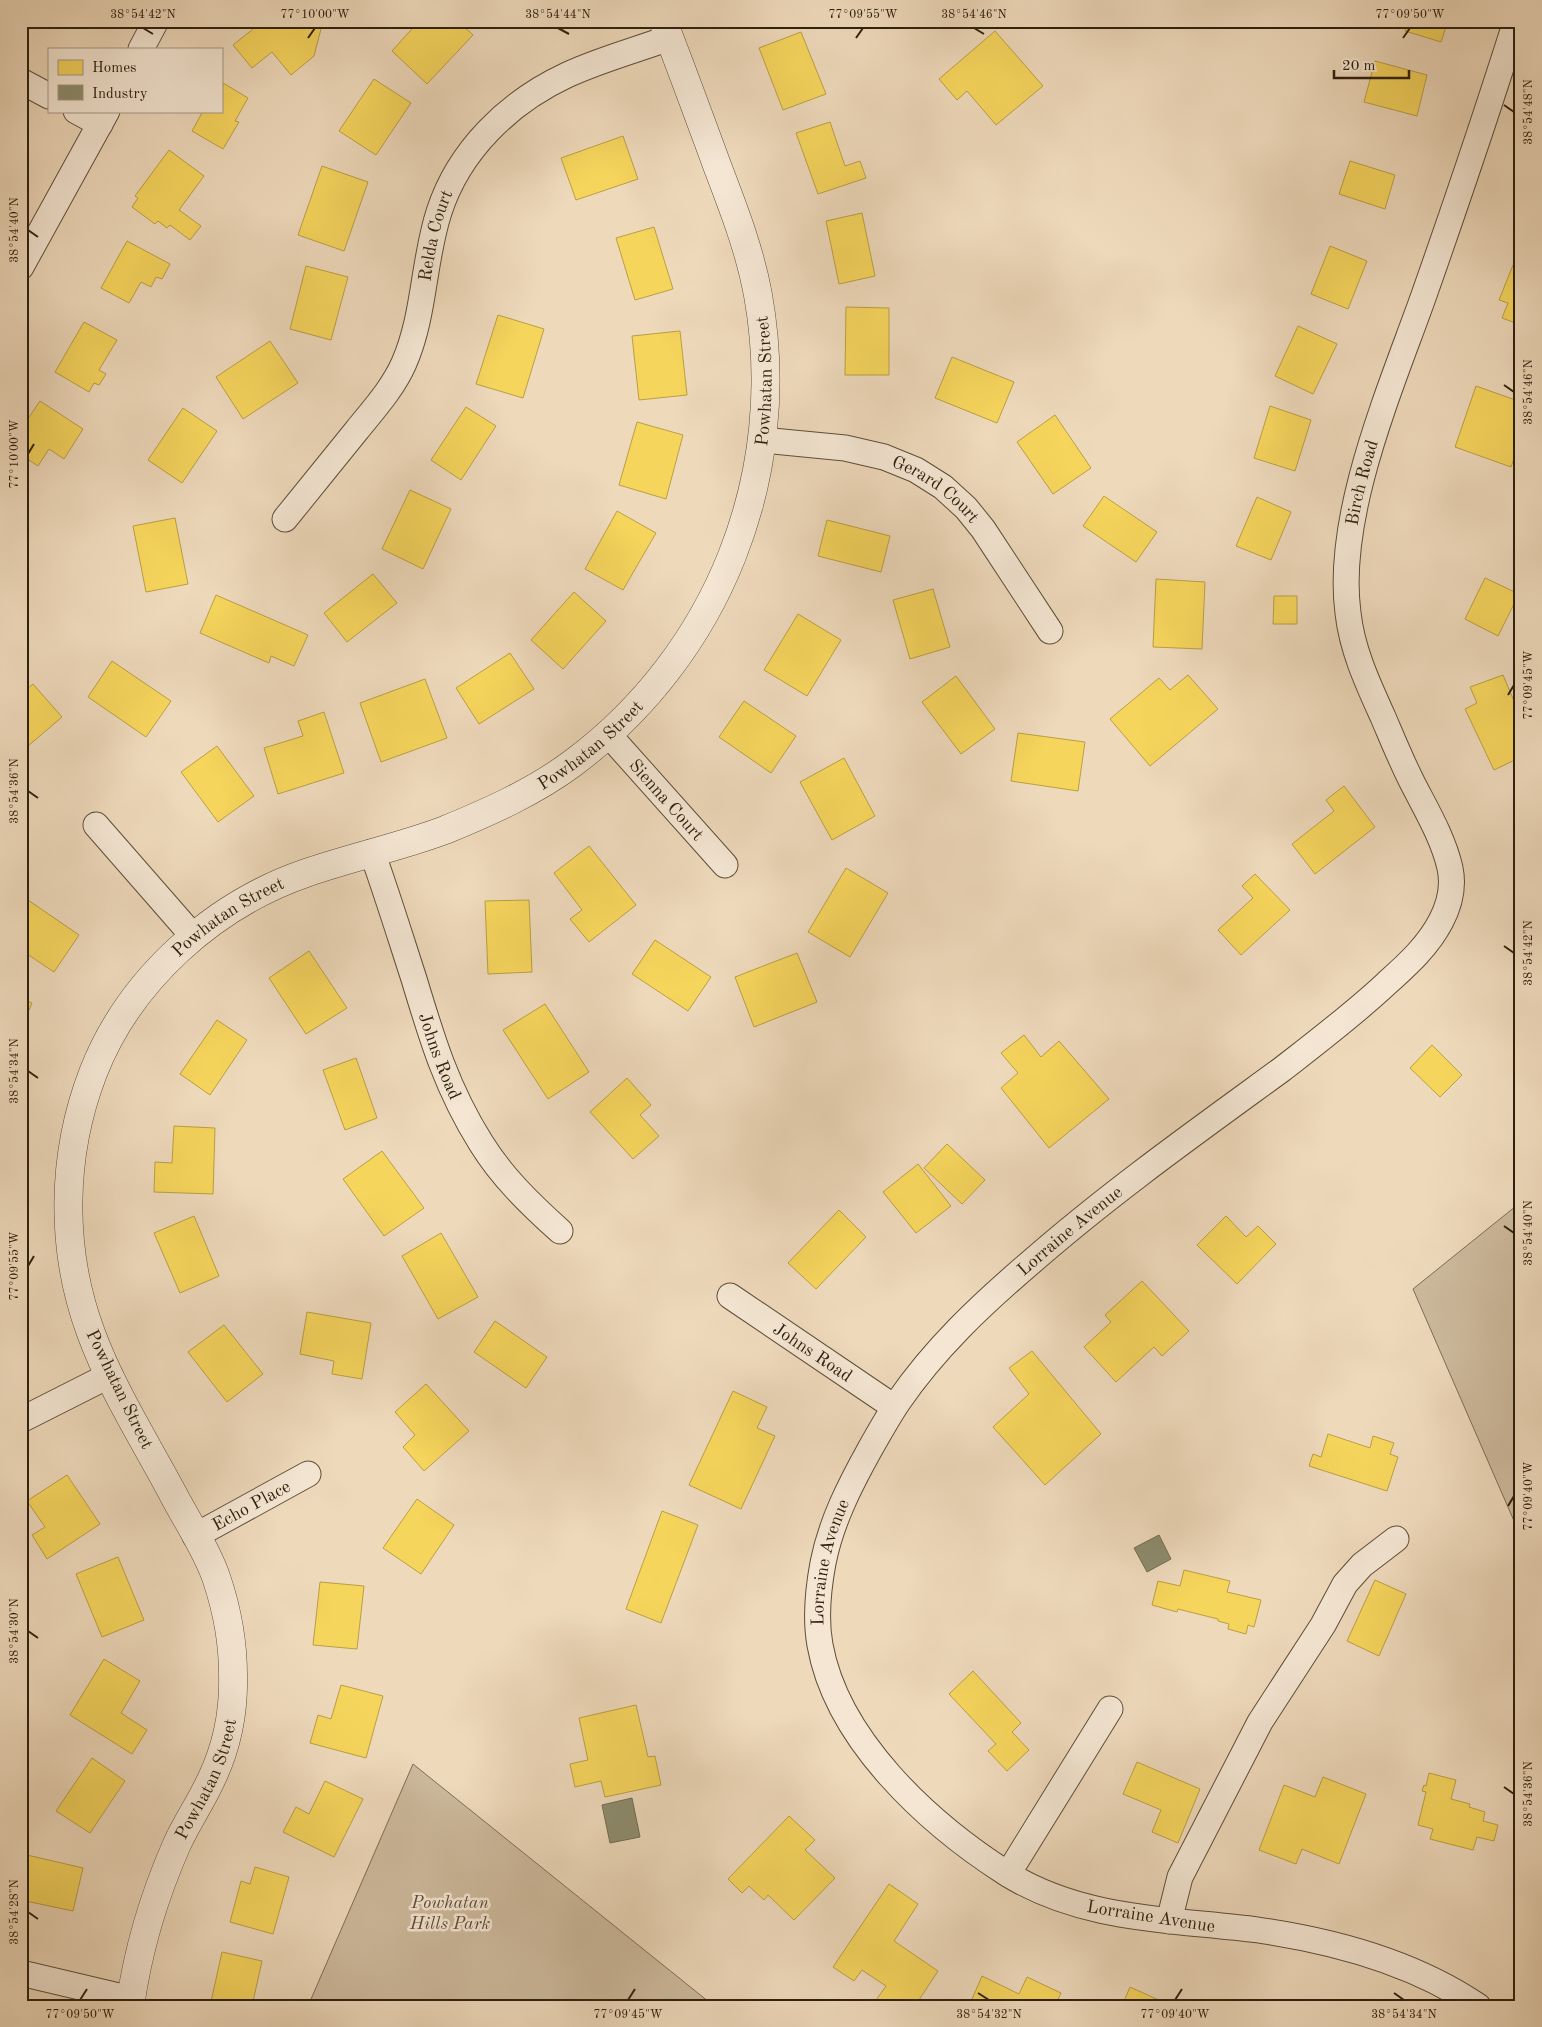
<svg xmlns="http://www.w3.org/2000/svg" width="1542" height="2027" font-family="'Old Standard TT',serif">
  <style>
    .green { fill: #cdba9d; stroke: #7e6d55 }
    .homes { fill: #f6d55c; stroke: #ba9f44 }
    .industry { fill: #8c8c6e; stroke: #706c51 }
    .lines { fill: none; stroke-linecap: round; stroke-linejoin: round }
    .minor-casing { stroke: #5e4e38; stroke-width: 27 }
    .tertiary-casing { stroke: #5e4e38; stroke-width: 29 }
    .minor { stroke: #f4e6d3; stroke-width: 25 }
    .tertiary { stroke: #f4e6d3; stroke-width: 28 }
    .ticks { fill: none; stroke: #2e200d; stroke-width: 2 }
    .labels { text-anchor: middle; stroke-width: 5; stroke-linejoin: round; paint-order: stroke }
    .street-label { font-size: 18px; fill: #2e200d; stroke: #f4e6d3 }
    .park-label { font-size: 18px; font-style: italic; fill: #5e4e38; stroke: #f4e6d3 }
    .neatline { fill: none; stroke: #2e200d; stroke-width: 2 }
    .ticks-label { font-size: 12px; text-anchor: middle; fill: #2e200d }
  </style>
  <rect width="100%" height="100%" fill="#eed9bb"/>
  <filter id="stains"><feTurbulence type="fractalNoise" baseFrequency=".004" numOctaves="4"/><feColorMatrix values="0 0 0 0 .2 0 0 0 0 .09 0 0 0 0 .02 0 0 0 .5 -.17"/></filter>
  <radialGradient id="worn" r=".72"><stop offset=".6" stop-color="#630" stop-opacity="0"/><stop offset="1" stop-color="#630" stop-opacity=".3"/></radialGradient>
  <!-- green -->
  <g class="green">
    <path d="M1521,1202V1537L1413,1289Z"/>
    <path d="M413,1764L714,2006H308Z"/>
  </g>
  <!-- homes -->
  <g class="homes">
    <path d="M256,21H323L314,56L291,75L272,52L252,68L233,45L253,29L251,26Z"/>
    <path d="M419,21H458L473,35L427,84L392,51Z"/>
    <path d="M1408,21H1448L1441,42L1405,31Z"/>
    <path d="M995,31L1043,86L996,125L967,91L957,100L939,79Z"/>
    <path d="M801,32L826,94L783,110L759,48Z"/>
    <path d="M1375,61L1427,75L1417,116L1364,102Z"/>
    <path d="M374,79L411,103L376,155L339,131Z"/>
    <path d="M223,83L248,98L235,121L239,122L223,149L192,131L203,111H221Z"/>
    <path d="M830,122L845,166L860,161L866,178L818,194L796,133Z"/>
    <path d="M623,136L638,179L576,200L561,158Z"/>
    <path d="M169,150L204,176L179,210L201,226L190,240L170,225L167,228L158,221L155,224L132,207L138,198L135,196Z"/>
    <path d="M1350,161L1395,175L1385,209L1339,194Z"/>
    <path d="M322,166L368,182L344,251L298,235Z"/>
    <path d="M862,213L875,276L839,284L826,221Z"/>
    <path d="M654,227L673,289L635,300L616,238Z"/>
    <path d="M127,241L170,264L162,279L156,277L151,287L141,282L129,303L101,288Z"/>
    <path d="M1330,246L1367,261L1348,309L1311,294Z"/>
    <path d="M1513,265L1521,268V325L1502,318L1508,303L1499,300Z"/>
    <path d="M306,266L348,277L331,340L290,329Z"/>
    <path d="M846,307L889,308V375H845Z"/>
    <path d="M498,315L544,329L523,398L476,384Z"/>
    <path d="M84,322L117,340L99,370L106,374L99,385L94,383L89,392L55,372Z"/>
    <path d="M1298,326L1337,344L1313,394L1275,376Z"/>
    <path d="M680,331L687,395L639,400L632,336Z"/>
    <path d="M270,341L298,383L243,419L216,377Z"/>
    <path d="M952,357L1014,382L997,423L935,398Z"/>
    <path d="M1476,386L1521,402V438L1511,467L1455,447Z"/>
    <path d="M40,401L83,429L64,459L49,449L38,466L21,455V439L28,429L23,426Z"/>
    <path d="M1270,406L1311,420L1295,471L1254,458Z"/>
    <path d="M466,407L496,426L461,480L431,460Z"/>
    <path d="M183,408L217,431L182,483L148,460Z"/>
    <path d="M1055,415L1091,468L1053,494L1017,442Z"/>
    <path d="M637,422L683,435L666,499L619,485Z"/>
    <path d="M410,490L451,509L423,569L382,549Z"/>
    <path d="M1104,496L1157,532L1136,562L1083,526Z"/>
    <path d="M1257,497L1291,512L1271,560L1236,546Z"/>
    <path d="M617,511L656,533L623,590L585,569Z"/>
    <path d="M175,518L188,584L146,592L133,526Z"/>
    <path d="M827,520L890,536L881,572L818,556Z"/>
    <path d="M373,574L397,603L347,642L324,613Z"/>
    <path d="M1485,578L1519,594L1498,636L1465,619Z"/>
    <path d="M1156,579L1205,582L1202,649L1153,647Z"/>
    <path d="M933,589L950,647L910,659L893,600Z"/>
    <path d="M574,592L606,621L563,669L531,640Z"/>
    <path d="M216,595L308,635L294,666L271,656L269,663L200,633Z"/>
    <path d="M1274,596H1297V624H1273Z"/>
    <path d="M798,614L841,640L807,696L764,670Z"/>
    <path d="M510,653L534,689L479,724L456,688Z"/>
    <path d="M112,661L171,701L146,737L88,697Z"/>
    <path d="M1188,675L1218,709L1150,766L1110,719L1159,678L1170,690Z"/>
    <path d="M1503,675L1519,713L1521,712V757L1494,770L1465,709L1477,703L1470,687Z"/>
    <path d="M956,676L995,729L961,754L922,702Z"/>
    <path d="M425,679L447,738L381,762L360,703Z"/>
    <path d="M33,684L62,717L21,752V694Z"/>
    <path d="M744,701L796,736L771,773L719,737Z"/>
    <path d="M324,712L344,773L278,794L264,748L303,736L298,721Z"/>
    <path d="M1018,733L1085,742L1078,791L1011,781Z"/>
    <path d="M217,746L254,796L218,822L181,772Z"/>
    <path d="M844,758L875,816L832,840L800,782Z"/>
    <path d="M1344,786L1375,827L1315,874L1292,844L1334,811L1326,800Z"/>
    <path d="M589,846L636,905L589,942L570,919L582,910L554,873Z"/>
    <path d="M846,868L888,893L850,957L808,932Z"/>
    <path d="M1255,874L1290,910L1241,955L1218,930L1253,898L1242,886Z"/>
    <path d="M28,900L79,935L54,972L21,950V910Z"/>
    <path d="M529,900L532,972L488,974L485,901Z"/>
    <path d="M655,940L711,977L688,1011L632,974Z"/>
    <path d="M309,951L347,1008L306,1034L269,978Z"/>
    <path d="M797,953L817,1002L754,1027L735,977Z"/>
    <path d="M21,998L32,1003L21,1028Z"/>
    <path d="M545,1004L589,1072L548,1099L503,1030Z"/>
    <path d="M217,1020L247,1040L210,1095L180,1074Z"/>
    <path d="M1024,1035L1041,1057L1059,1041L1109,1099L1049,1148L1001,1088L1018,1073L1001,1053Z"/>
    <path d="M1432,1045L1462,1075L1440,1097L1410,1068Z"/>
    <path d="M356,1058L377,1118L345,1130L323,1070Z"/>
    <path d="M627,1078L651,1105L640,1115L659,1136L633,1159L590,1112Z"/>
    <path d="M174,1126L215,1128L213,1194L154,1192L155,1162L172,1163Z"/>
    <path d="M947,1144L985,1180L962,1204L924,1168Z"/>
    <path d="M382,1151L424,1208L384,1236L343,1179Z"/>
    <path d="M918,1164L951,1206L916,1233L883,1192Z"/>
    <path d="M839,1210L866,1237L816,1289L788,1263Z"/>
    <path d="M194,1216L219,1276L180,1293L154,1233Z"/>
    <path d="M1226,1216L1246,1237L1258,1226L1276,1244L1237,1284L1197,1245Z"/>
    <path d="M441,1233L478,1297L438,1319L402,1256Z"/>
    <path d="M1142,1281L1189,1331L1162,1356L1154,1347L1116,1382L1084,1347L1111,1322L1105,1315Z"/>
    <path d="M307,1312L371,1323L362,1379L332,1374L334,1361L300,1354Z"/>
    <path d="M495,1321L547,1357L526,1388L474,1352Z"/>
    <path d="M224,1325L263,1374L227,1402L188,1352Z"/>
    <path d="M1032,1351L1101,1434L1045,1485L993,1427L1029,1394L1009,1368Z"/>
    <path d="M426,1384L469,1431L424,1471L403,1447L415,1435L395,1412Z"/>
    <path d="M733,1391L767,1407L757,1428L775,1436L741,1509L689,1485Z"/>
    <path d="M1328,1434L1370,1448L1373,1436L1394,1443L1390,1454L1398,1457L1387,1491L1309,1466L1313,1454L1321,1457Z"/>
    <path d="M67,1475L100,1524L47,1559L32,1535L45,1527L27,1501Z"/>
    <path d="M417,1499L454,1525L421,1574L383,1548Z"/>
    <path d="M662,1511L698,1525L661,1623L626,1609Z"/>
    <path d="M118,1557L144,1620L102,1637L76,1574Z"/>
    <path d="M1184,1570L1230,1581L1227,1592L1261,1600L1254,1627L1248,1625L1246,1634L1228,1629L1229,1624L1218,1621V1619L1178,1609L1177,1612L1152,1605L1158,1581L1180,1586Z"/>
    <path d="M1375,1580L1406,1594L1379,1656L1347,1641Z"/>
    <path d="M320,1582L364,1586L357,1649L313,1645Z"/>
    <path d="M104,1659L140,1681L121,1713L147,1730L132,1754L70,1715Z"/>
    <path d="M973,1671L1021,1723L1012,1732L1029,1750L1007,1771L988,1751L996,1744L949,1694Z"/>
    <path d="M341,1685L383,1696L366,1758L310,1743L318,1715L331,1719Z"/>
    <path d="M636,1705L648,1757L655,1756L661,1785L605,1797L601,1781L575,1787L570,1764L588,1760L579,1718Z"/>
    <path d="M92,1758L125,1781L90,1833L56,1811Z"/>
    <path d="M1137,1762L1200,1789L1178,1843L1152,1832L1161,1810L1123,1794Z"/>
    <path d="M1429,1773L1456,1780L1451,1799L1470,1804L1469,1807L1485,1812L1483,1821L1498,1825L1494,1841L1477,1837L1473,1850L1430,1839L1433,1829L1418,1825L1426,1792L1422,1791L1424,1785L1426,1786Z"/>
    <path d="M1323,1777L1366,1794L1339,1864L1302,1849L1296,1864L1259,1850L1284,1785L1315,1797Z"/>
    <path d="M325,1781L363,1799L334,1857L283,1832L296,1807L309,1814Z"/>
    <path d="M789,1816L815,1840L805,1850L835,1878L794,1920L768,1895L764,1900L749,1886L742,1893L728,1879Z"/>
    <path d="M27,1855L83,1868L73,1911L21,1900V1882Z"/>
    <path d="M255,1867L289,1877L273,1934L230,1922L241,1881L250,1884Z"/>
    <path d="M889,1884L918,1904L894,1941L938,1971L915,2006H872L886,1986L862,1970L854,1981L833,1967Z"/>
    <path d="M222,1952L262,1961L252,2006H210Z"/>
    <path d="M982,1976L1019,1994L1027,1977L1061,1993L1055,2006H969Z"/>
    <path d="M1130,1987L1172,2006H1122Z"/>
  </g>
  <!-- industry -->
  <g class="industry">
    <path d="M1159,1535L1171,1559L1147,1572L1134,1548Z"/>
    <path d="M632,1798L640,1837L610,1843L602,1805Z"/>
  </g>
  <g class="lines">
    <defs>
      <g id="minor">
        <path d="M141,49L156,21"/>
        <path d="M21,81L49,96"/>
        <path d="M76,111L100,124"/>
        <path d="M21,267L107,111"/>
        <path id="s1" d="M762,440L845,448L884,457L916,470L943,487L966,508L983,529L1050,631"/>
        <path id="s2" d="M285,519C309,489 333,460 357,430C374,409 393,388 404,363C425,315 423,261 439,212C459,150 509,102 567,75C599,60 636,50 669,38"/>
        <path id="s3" d="M608,734L725,865"/>
        <path d="M96,825L193,936"/>
        <path id="s4" d="M372,852C387,894 400,936 414,979C432,1039 447,1089 481,1143C502,1177 530,1204 560,1231"/>
        <path id="s5" d="M730,1296L894,1407"/>
        <path d="M21,1420L110,1375"/>
        <path id="s6" d="M195,1536L308,1474"/>
        <path d="M1008,1874L1110,1709"/>
        <path d="M1169,1921L1180,1877L1260,1722L1323,1625L1345,1584L1362,1565L1396,1539"/>
        <path d="M21,1973L131,1999"/>
        <path id="s7" d="M1478,2006C1413,1962 1335,1941 1258,1930C1172,1919 1082,1921 1006,1873C928,1823 837,1740 820,1645C815,1618 818,1590 823,1563C831,1522 850,1485 870,1449C879,1433 888,1417 898,1402C935,1348 981,1305 1030,1263C1110,1193 1196,1132 1281,1070C1317,1042 1354,1014 1387,983C1408,964 1428,946 1441,921C1450,904 1454,887 1450,868C1443,837 1425,808 1411,780C1401,760 1392,738 1383,717C1368,684 1352,650 1348,613C1335,515 1391,388 1424,295C1456,204 1487,113 1516,21"/>
      </g>
      <g id="tertiary">
        <path id="s8" d="M130,2006C138,1949 154,1896 177,1844C187,1822 201,1802 211,1780C227,1747 234,1711 233,1675C233,1643 227,1610 217,1580C208,1552 187,1521 173,1494C146,1443 111,1388 91,1333C60,1250 61,1156 93,1073C129,980 213,905 306,873C352,857 400,847 445,830C489,812 534,792 573,763C719,654 790,474 758,295C750,251 734,210 718,168C700,119 682,70 663,21"/>
      </g>
    </defs>
    <!-- minor casing -->
    <use href="#minor" class="minor-casing"/>
    <!-- tertiary casing -->
    <use href="#tertiary" class="tertiary-casing"/>
    <!-- minor -->
    <use href="#minor" class="minor"/>
    <!-- tertiary -->
    <use href="#tertiary" class="tertiary"/>
  </g>
  <!-- ticks -->
  <path class="ticks" d="M143,28L153,34M558,28L569,34M974,28L984,34M308,38L315,28M856,38L863,28M1403,38L1410,28M1504,105L1514,112M28,230L38,237M1504,385L1514,392M28,454L34,444M1508,695L1514,685M28,791L38,798M1504,946L1514,953M28,1071L38,1078M1504,1226L1514,1233M28,1266L34,1256M1508,1506L1514,1496M28,1631L38,1638M1504,1787L1514,1794M28,1912L38,1919M978,1993L989,2000M1394,1993L1404,2000M80,2000L87,1989M628,2000L635,1989M1175,2000L1182,1989"/>
  <g class="labels">
    <!-- street labels -->
    <g class="street-label">
      <text dy="6" stroke="none"><textPath href="#s2" startOffset="328">Relda Court</textPath></text>
      <text dy="6" stroke="none"><textPath href="#s8" startOffset="2025">Powhatan Street</textPath></text>
      <text dy="6" stroke="none"><textPath href="#s7" startOffset="2250">Birch Road</textPath></text>
      <text dy="6" stroke="none"><textPath href="#s1" startOffset="185">Gerard Court</textPath></text>
      <text dy="6" stroke="none"><textPath href="#s8" startOffset="1606">Powhatan Street</textPath></text>
      <text dy="6" stroke="none"><textPath href="#s3" startOffset="88">Sienna Court</textPath></text>
      <text dy="6" stroke="none"><textPath href="#s8" startOffset="1201">Powhatan Street</textPath></text>
      <text dy="6" stroke="none"><textPath href="#s4" startOffset="215">Johns Road</textPath></text>
      <text dy="6" stroke="none"><textPath href="#s7" startOffset="1302">Lorraine Avenue</textPath></text>
      <text dy="6" stroke="none"><textPath href="#s5" startOffset="100">Johns Road</textPath></text>
      <text transform="translate(120 1389) rotate(64)" y="6">Powhatan Street</text>
      <text dy="6" stroke="none"><textPath href="#s6" startOffset="64">Echo Place</textPath></text>
      <text dy="6" stroke="none"><textPath href="#s7" startOffset="882">Lorraine Avenue</textPath></text>
      <text dy="6" stroke="none"><textPath href="#s8" startOffset="241">Powhatan Street</textPath></text>
      <text transform="translate(1151 1916) rotate(9)" y="6">Lorraine Avenue</text>
    </g>
    <!-- park labels -->
    <g class="park-label">
      <text x="450" y="1908">Powhatan<tspan x="450" dy="21">Hills Park</tspan></text>
    </g>
  </g>
  <!-- margin -->
  <rect width="1542" height="2027" fill="none" stroke="#eed9bb" stroke-width="55"/>
  <!-- legend -->
  <rect x="48" y="48" width="175" height="65" fill="#f4e6d3" stroke="#a59784"/>
  <rect x="58" y="60" width="25" height="15" fill="#f6d55c" stroke="#a59784"/>
  <text x="92" y="72" font-size="15" fill="#2e200d">Homes</text>
  <rect x="58" y="85" width="25" height="15" fill="#8c8c6e" stroke="#a59784"/>
  <text x="92" y="98" font-size="15" fill="#2e200d">Industry</text>
  <!-- scale -->
  <path d="M1334 70v8h75v-8" fill="none" stroke="#2e200d" stroke-width="2.5"/>
  <text x="1342" y="70" font-size="15" fill="#2e200d" stroke="#f4e6d3" stroke-width="4" paint-order="stroke">20 m</text>
  <rect x="28" y="28" width="1486" height="1972" class="neatline"/>
  <g class="ticks-label">
    <text x="143" y="18">38°54'42"N</text>
    <text x="315" y="18">77°10'00"W</text>
    <text x="558" y="18">38°54'44"N</text>
    <text x="863" y="18">77°09'55"W</text>
    <text x="974" y="18">38°54'46"N</text>
    <text x="1410" y="18">77°09'50"W</text>
    <text transform="translate(1528 112) rotate(-90)" y="4">38°54'48"N</text>
    <text transform="translate(14 230) rotate(-90)" y="4">38°54'40"N</text>
    <text transform="translate(1528 392) rotate(-90)" y="4">38°54'46"N</text>
    <text transform="translate(14 454) rotate(-90)" y="4">77°10'00"W</text>
    <text transform="translate(1528 685) rotate(-90)" y="4">77°09'45"W</text>
    <text transform="translate(14 791) rotate(-90)" y="4">38°54'36"N</text>
    <text transform="translate(1528 953) rotate(-90)" y="4">38°54'42"N</text>
    <text transform="translate(14 1071) rotate(-90)" y="4">38°54'34"N</text>
    <text transform="translate(1528 1233) rotate(-90)" y="4">38°54'40"N</text>
    <text transform="translate(14 1266) rotate(-90)" y="4">77°09'55"W</text>
    <text transform="translate(1528 1496) rotate(-90)" y="4">77°09'40"W</text>
    <text transform="translate(14 1631) rotate(-90)" y="4">38°54'30"N</text>
    <text transform="translate(1528 1794) rotate(-90)" y="4">38°54'36"N</text>
    <text transform="translate(14 1912) rotate(-90)" y="4">38°54'28"N</text>
    <text x="80" y="2018">77°09'50"W</text>
    <text x="628" y="2018">77°09'45"W</text>
    <text x="989" y="2018">38°54'32"N</text>
    <text x="1175" y="2018">77°09'40"W</text>
    <text x="1404" y="2018">38°54'34"N</text>
  </g>
  <rect width="100%" height="100%" filter="url(#stains)"/>
  <rect width="100%" height="100%" fill="url(#worn)"/>
</svg>
